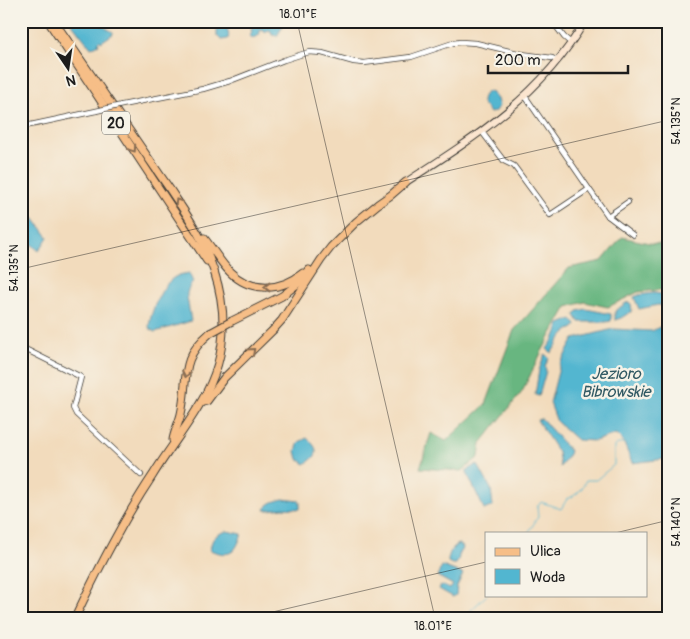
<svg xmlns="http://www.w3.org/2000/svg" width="690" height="639" font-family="Pangolin,sans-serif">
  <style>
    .forest { fill: #68b680; stroke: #42694e }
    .water { fill: #52b6d0; stroke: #376976 }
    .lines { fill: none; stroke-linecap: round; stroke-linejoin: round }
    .stream { stroke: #52b6d0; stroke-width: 1 }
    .minor-casing { stroke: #3c3934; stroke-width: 6 }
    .secondary-casing { stroke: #3c3934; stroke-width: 8 }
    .primary-casing { stroke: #3c3934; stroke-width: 9 }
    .minor { stroke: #fff; stroke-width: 4.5 }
    .secondary { stroke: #fbe5cf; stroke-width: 6 }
    .primary { stroke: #f6be87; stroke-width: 7 }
    .minor-bridge-casing { stroke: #3c3934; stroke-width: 6; stroke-linecap: butt }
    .primary-bridge-casing { stroke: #3c3934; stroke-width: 9; stroke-linecap: butt }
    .minor-bridge { stroke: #fff; stroke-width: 4.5 }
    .primary-bridge { stroke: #f6be87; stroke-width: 7 }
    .oneway { stroke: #896d52 }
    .ticks { fill: none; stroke: #1c1c1c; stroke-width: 1; stroke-opacity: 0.45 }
    .labels { text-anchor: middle; stroke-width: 5; stroke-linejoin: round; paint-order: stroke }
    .shield { fill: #f7f3e8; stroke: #5e5c59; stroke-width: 1 }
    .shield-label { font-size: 14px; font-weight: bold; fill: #1c1c1c }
    .water-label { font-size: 16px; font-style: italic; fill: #325a64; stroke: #f7f3e8 }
    .neatline { fill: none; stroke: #1c1c1c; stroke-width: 2 }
    .ticks-label { font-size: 12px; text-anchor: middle; fill: #1c1c1c }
  </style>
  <rect width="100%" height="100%" fill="#f7f3e8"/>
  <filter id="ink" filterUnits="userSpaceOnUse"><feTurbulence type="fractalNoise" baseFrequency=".02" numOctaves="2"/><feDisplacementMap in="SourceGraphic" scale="10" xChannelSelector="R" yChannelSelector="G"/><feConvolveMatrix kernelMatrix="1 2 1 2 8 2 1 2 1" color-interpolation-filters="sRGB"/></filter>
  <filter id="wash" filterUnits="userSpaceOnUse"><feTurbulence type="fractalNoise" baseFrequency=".0096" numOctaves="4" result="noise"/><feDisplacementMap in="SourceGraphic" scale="20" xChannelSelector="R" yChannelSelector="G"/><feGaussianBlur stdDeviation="1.12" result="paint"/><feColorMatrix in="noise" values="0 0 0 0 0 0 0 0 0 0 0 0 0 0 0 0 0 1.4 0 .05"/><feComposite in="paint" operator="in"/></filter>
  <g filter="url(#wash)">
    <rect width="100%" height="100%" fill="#f2dbbc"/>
    <!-- forest -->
    <path class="forest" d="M622,237L649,243L669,245V289L638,292L608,307L585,302L567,307L542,351L522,392L481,443L479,457L462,471L420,468L431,433L446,441L486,404L514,330L527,316L569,268L602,261Z"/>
    <!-- water -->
    <g class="water">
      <path d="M70,21H94L113,32V34L101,42L100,40L98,42L99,44L91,48Z"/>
      <path d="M262,21H283L284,24L277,36L272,35L271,31L268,30L266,32L262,29L260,30C260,37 257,36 252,38L250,36L252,31L250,29L256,25L258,27Z"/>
      <path d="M222,23C227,26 230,34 228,39L221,40L217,36V30Z"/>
      <path d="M490,91L497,99L499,106L494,112L490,113L482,103C482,96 484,93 490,91Z"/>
      <path d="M34,218L48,237L39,251L21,235V222Z"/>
      <path d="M189,273L193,282C184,294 187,295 189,309C190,313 190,317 191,321L155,332L149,328C150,313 162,282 177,276C180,274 185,274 189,273Z"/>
      <path d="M654,293L669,295V306L658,305L639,309L634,297L639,295Z"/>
      <path d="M629,302L631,304L632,311L621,318L615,320V311L626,303Z"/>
      <path d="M586,309L611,314V321L606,322H579L575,315L578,311Z"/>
      <path d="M572,319L576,325L574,328C560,333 560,342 551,353L547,349L555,337L560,324Z"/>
      <path d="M669,322V456L664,459L632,463L623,441L616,434L595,441L577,440L557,422L550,403L560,364L574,339L613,329L652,331Z"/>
      <path d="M545,354L549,358L545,366L546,371L539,396L535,395L539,370Z"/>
      <path d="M540,419H542L570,451L569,454L560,467L558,452L537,420Z"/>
      <path d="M307,438C319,449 320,455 305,464L298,459L296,451L299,442Z"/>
      <path d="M477,464L478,465L491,489L493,506L486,509H484L467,473V470Z"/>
      <path d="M283,499L300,501V509L283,508L269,510H265C268,502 276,501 283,499Z"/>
      <path d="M227,531L242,534C235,553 231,558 210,550C212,537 215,535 227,531Z"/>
      <path d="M459,544L463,547L462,551H460L458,561L456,564H452L448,562C448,555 452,546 459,544Z"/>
      <path d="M442,566L463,574L457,586L456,595L453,597L439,589L441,585L450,589L453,585L437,576Z"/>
    </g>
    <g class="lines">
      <!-- stream -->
      <g class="stream">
        <path d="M528,533L538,517L537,507L541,502L561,509L567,499C577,495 582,490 586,480H596L614,465V447L615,445L624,443"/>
        <path d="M469,618L470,611L487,595"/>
      </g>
    </g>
  </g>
  <g filter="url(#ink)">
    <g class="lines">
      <defs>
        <g id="minor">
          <path d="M552,21L564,37L571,43"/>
          <path d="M122,105L203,89L230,81L284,60L309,52L322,53L354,62L364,63L411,57L453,43L461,42L476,43L522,54L552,58L558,61"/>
          <path d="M21,127L96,111"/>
          <path d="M482,132L504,161L514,166L550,215L589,189L525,96"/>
          <path d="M589,189L608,216L633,235"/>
          <path d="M608,216L628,202"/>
          <path d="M21,347L81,377L73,408L76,414L141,475"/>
        </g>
        <path id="secondary" d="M406,182C476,137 542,95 585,21"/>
        <g id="primary">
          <path d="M48,21L207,261"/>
          <path d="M54,21L169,188C182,208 197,228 206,250C209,256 211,264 214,271C229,317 226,361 201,402C187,427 168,450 153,475C123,520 98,569 75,618"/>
          <path d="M204,238C213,249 220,262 230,272C251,293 282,291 303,273"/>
          <path d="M232,321L282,296L300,282L309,270"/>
          <path d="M203,402L207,401L224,378L273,330L282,320L321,260L331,247L356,222L378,204L391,195L406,182"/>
          <path d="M173,440C174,432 179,423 181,414C189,379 178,360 210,333"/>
        </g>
      </defs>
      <!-- minor casing -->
      <use href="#minor" class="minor-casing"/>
      <!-- secondary casing -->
      <use href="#secondary" class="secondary-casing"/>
      <!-- primary casing -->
      <use href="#primary" class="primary-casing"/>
      <!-- minor -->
      <use href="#minor" class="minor"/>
      <!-- secondary -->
      <use href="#secondary" class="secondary"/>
      <!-- primary -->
      <use href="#primary" class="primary"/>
      <defs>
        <path id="minor-bridge" d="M96,111L122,105"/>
        <path id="primary-bridge" d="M210,333L232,321"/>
      </defs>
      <!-- minor-bridge casing -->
      <use href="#minor-bridge" class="minor-bridge-casing"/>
      <!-- primary-bridge casing -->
      <use href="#primary-bridge" class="primary-bridge-casing"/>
      <!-- minor-bridge -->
      <use href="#minor-bridge" class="minor-bridge"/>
      <!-- primary-bridge -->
      <use href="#primary-bridge" class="primary-bridge"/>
    </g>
    <!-- one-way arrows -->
    <defs><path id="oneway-chevron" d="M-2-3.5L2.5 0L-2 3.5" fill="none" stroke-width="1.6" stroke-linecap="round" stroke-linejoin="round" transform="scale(1.25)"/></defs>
    <g class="oneway">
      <use href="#oneway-chevron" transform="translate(133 149) rotate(56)"/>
      <use href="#oneway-chevron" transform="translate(178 202) rotate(-122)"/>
      <use href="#oneway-chevron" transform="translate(267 287) rotate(-180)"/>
      <use href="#oneway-chevron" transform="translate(252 351) rotate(-42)"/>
      <use href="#oneway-chevron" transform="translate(186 374) rotate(99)"/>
    </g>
  </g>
  <!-- ticks -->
  <path class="ticks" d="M297,21L435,618M21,269L669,120M615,533L669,520M247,618L486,562"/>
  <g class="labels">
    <!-- shield labels -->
    <rect class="shield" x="102" y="111.5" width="28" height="23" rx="4"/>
    <g class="shield-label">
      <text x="116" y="128">20</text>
    </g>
    <!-- water labels -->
    <g class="water-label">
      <text x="616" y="379">Jezioro<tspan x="616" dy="18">Bibrowskie</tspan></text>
    </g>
  </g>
  <!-- margin -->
  <rect width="690" height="639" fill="none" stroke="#f7f3e8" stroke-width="55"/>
  <!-- legend -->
  <rect x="485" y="532" width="162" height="65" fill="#f7f3e8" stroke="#9f9d96"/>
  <rect x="495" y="548" width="25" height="8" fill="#f6be87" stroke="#9f9d96"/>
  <text x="530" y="556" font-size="15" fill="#1c1c1c">Ulica</text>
  <rect x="495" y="569" width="25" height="15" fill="#52b6d0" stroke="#9f9d96"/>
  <text x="530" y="582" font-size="15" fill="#1c1c1c">Woda</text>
  <!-- north arrow -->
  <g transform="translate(68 68) rotate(167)" stroke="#f7f3e8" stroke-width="4" paint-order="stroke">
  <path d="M0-4L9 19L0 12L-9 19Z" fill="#1c1c1c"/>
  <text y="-8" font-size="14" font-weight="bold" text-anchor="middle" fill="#1c1c1c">N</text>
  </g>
  <!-- scale -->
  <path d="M488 65v8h140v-8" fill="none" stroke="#1c1c1c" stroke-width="2.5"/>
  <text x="495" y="65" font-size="15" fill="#1c1c1c" stroke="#f7f3e8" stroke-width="4" paint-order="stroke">200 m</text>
  <rect x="28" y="28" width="634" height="584" class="neatline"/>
  <g class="ticks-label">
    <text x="298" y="18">18.01°E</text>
    <text transform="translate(676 121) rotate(-90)" y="4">54.135°N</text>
    <text transform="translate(14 268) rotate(-90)" y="4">54.135°N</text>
    <text transform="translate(676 522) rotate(-90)" y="4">54.140°N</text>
    <text x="433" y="630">18.01°E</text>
  </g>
</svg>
